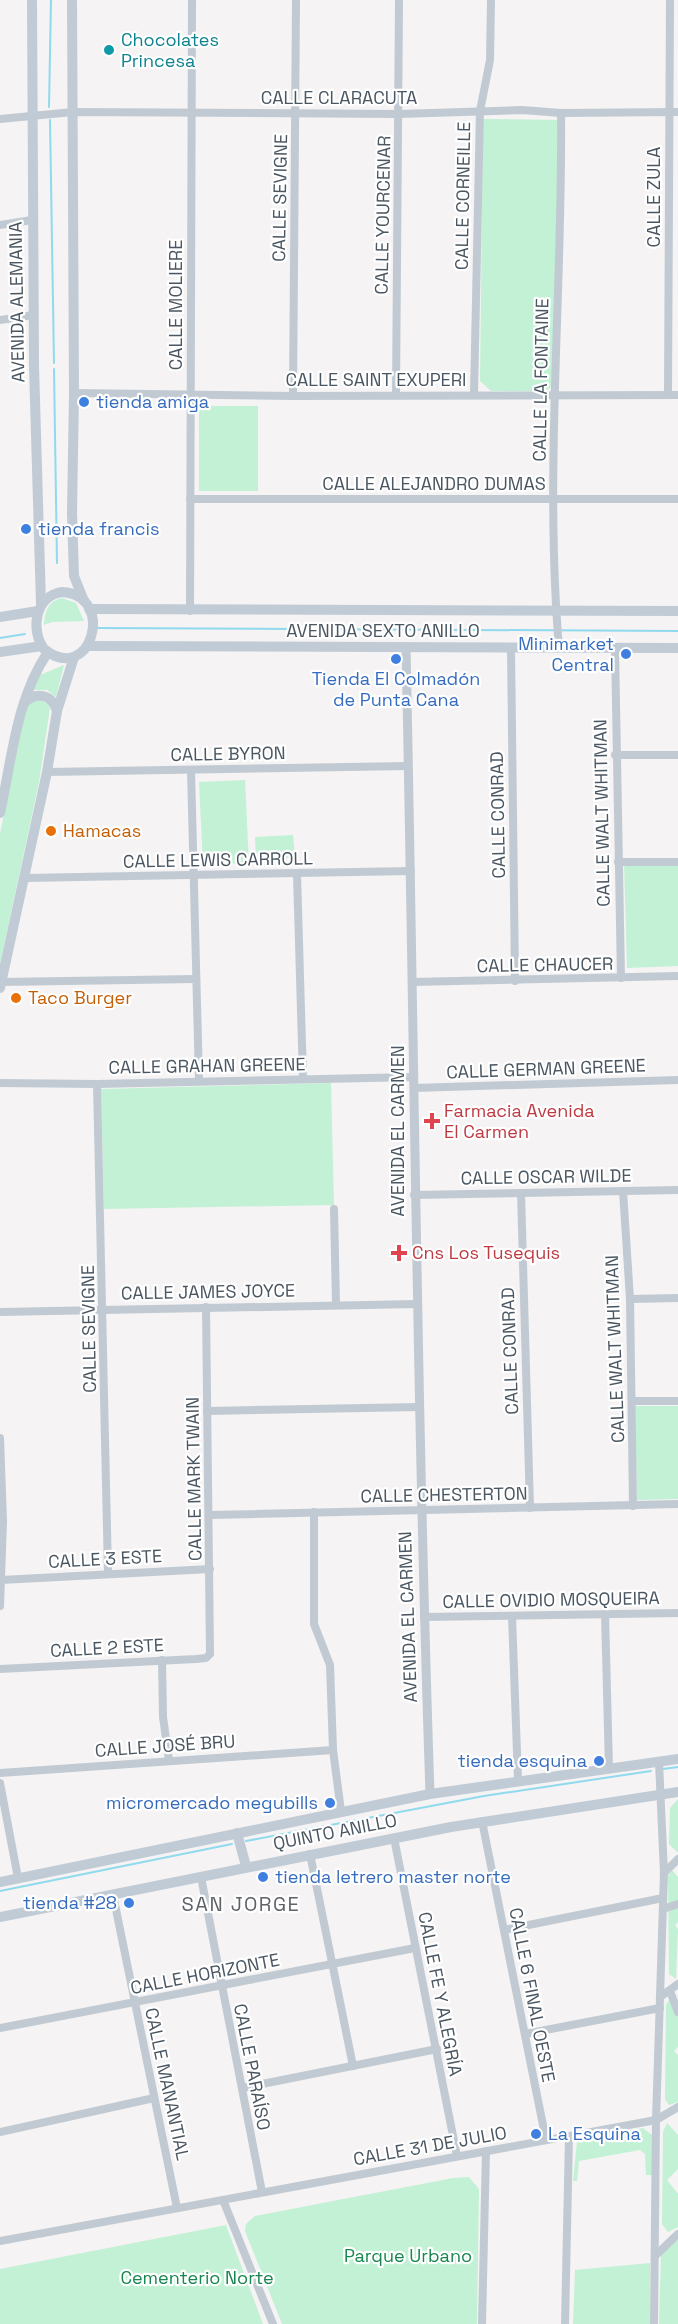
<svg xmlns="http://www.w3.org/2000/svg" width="678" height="2324" font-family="'Space Grotesk',sans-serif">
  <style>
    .green { fill: #c3f1d5 }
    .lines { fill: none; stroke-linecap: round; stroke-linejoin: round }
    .stream { stroke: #90daee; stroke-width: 2 }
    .minor { stroke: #c1cad2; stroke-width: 8 }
    .tertiary { stroke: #c1cad2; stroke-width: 9 }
    .secondary { stroke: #c1cbd6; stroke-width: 10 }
    .culture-dot { fill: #0f9aa8; stroke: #fff; stroke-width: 2 }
    .shop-dot { fill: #3f7fe0; stroke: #fff; stroke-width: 2 }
    .food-dot { fill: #e8710a; stroke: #fff; stroke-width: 2 }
    .health-dot { fill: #e0444e; stroke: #fff; stroke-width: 2 }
    .labels { text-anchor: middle; stroke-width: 4.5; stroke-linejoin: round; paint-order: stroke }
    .culture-label { font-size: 18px; fill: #0d838f; stroke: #fff; text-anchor: start }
    .street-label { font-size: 18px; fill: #4a5661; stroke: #fff }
    .shop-label { font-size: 18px; fill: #366cbe; stroke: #fff; text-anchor: start }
    .food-label { font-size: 18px; fill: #c56008; stroke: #fff; text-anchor: start }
    .health-label { font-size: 18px; fill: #be3a42; stroke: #fff; text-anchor: start }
    .park-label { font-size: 18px; fill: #17864f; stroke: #fff }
    .neighbourhood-label { font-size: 20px; letter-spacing: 1.5px; fill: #5f6368; stroke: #fff }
  </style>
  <rect width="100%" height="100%" fill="#f5f3f3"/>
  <!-- green -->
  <g class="green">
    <path d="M483,119L561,120L554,386L544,391H491L480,381Z"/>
    <rect x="199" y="406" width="59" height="85"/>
    <path d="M62,598L76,603L84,621L52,622L44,625C45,611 48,601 62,598Z"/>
    <path d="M64,665L56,697L47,690H30L40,675Z"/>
    <path d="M40,700L48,704L50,708L39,782L0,964V834L25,709L31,702Z"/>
    <path d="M245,780L249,863L203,865L199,782Z"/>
    <path d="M293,835L295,857L256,859L255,837Z"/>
    <path d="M624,862L678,863V966L627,968Z"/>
    <path d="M331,1083L334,1205L104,1209L101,1089Z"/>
    <path d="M635,1406H678V1499L637,1500Z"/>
    <path d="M678,1799V1852H677L669,1844L670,1808Z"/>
    <path d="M672,1870L678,1877V1922L675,1925L678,1929L676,1979L669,1974L668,1876Z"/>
    <path d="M671,1997L678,2017V2047L674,2051L678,2055V2102L669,2105L665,2099L666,2005Z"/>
    <path d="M667,2123L678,2135V2169L667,2180L678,2194V2227L668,2232L662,2224L663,2132Z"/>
    <path d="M643,2128L652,2135L653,2175H646L645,2154L640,2150L579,2161L577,2181H573L577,2141Z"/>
    <path d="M469,2177L479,2189L477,2324H282L245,2231L246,2224L255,2216L453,2178Z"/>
    <path d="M226,2225L263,2324H0V2269Z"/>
    <path d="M678,2238V2324H659L661,2254Z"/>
    <path d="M650,2263V2324H573L575,2270Z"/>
  </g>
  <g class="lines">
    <!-- stream -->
    <g class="stream">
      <path d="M49,107L51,0"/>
      <path d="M50,120L54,363"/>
      <path d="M54,369L57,563"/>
      <path d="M98,628L678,631"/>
      <path d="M0,638L25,634"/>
      <path d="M663,1769L678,1767"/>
      <path d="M246,1841L484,1796L651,1771"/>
      <path d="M0,1891L232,1844"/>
    </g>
    <!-- minor -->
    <g class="minor">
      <path d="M0,119L73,112L399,114L522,110L561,113L678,112"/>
      <path d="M0,225L32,220"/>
      <path d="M0,320L34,315"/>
      <path d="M74,393L293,396L678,395"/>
      <path d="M396,394L399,0"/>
      <path d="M474,394L480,111L490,60L491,0"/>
      <path d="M668,395L670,0"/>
      <path d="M293,396L296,0"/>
      <path d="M190,499H678"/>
      <path d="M190,611L192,0"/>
      <path d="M511,648L515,981"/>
      <path d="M559,648C544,470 563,291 561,113"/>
      <path d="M615,648L621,978"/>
      <path d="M615,755H678"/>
      <path d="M191,770L199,1081"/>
      <path d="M47,772L408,766"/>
      <path d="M618,862H678"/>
      <path d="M297,874L303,1079"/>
      <path d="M25,878L411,871"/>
      <path d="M1,982L195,979"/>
      <path d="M413,982L678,976"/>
      <path d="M0,1083L97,1084L414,1077"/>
      <path d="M97,1084L108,1573"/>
      <path d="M414,1088L678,1080"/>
      <path d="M623,1191L630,1299L633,1506"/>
      <path d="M521,1193L530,1508"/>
      <path d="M414,1195L678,1190"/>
      <path d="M334,1209L336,1304"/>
      <path d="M630,1299L678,1298"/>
      <path d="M0,1312L417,1304"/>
      <path d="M632,1401H678"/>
      <path d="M207,1411L420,1407"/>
      <path d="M0,1438L3,1521L0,1606"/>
      <path d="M314,1512V1624L330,1665L333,1750L341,1811"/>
      <path d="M210,1515L678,1504"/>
      <path d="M1,1580L210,1569"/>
      <path d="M605,1614L609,1768"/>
      <path d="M512,1616L518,1780"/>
      <path d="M424,1617L678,1613"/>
      <path d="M162,1660L163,1717L169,1760"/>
      <path d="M0,1669L196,1659L206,1658L210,1654L206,1307"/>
      <path d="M0,1773L333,1750"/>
      <path d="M0,1783L18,1878"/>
      <path d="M482,1821L546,2140"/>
      <path d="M394,1838L457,2156"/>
      <path d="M310,1854L353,2066"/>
      <path d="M664,1873L678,1859"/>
      <path d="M201,1877L262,2192"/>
      <path d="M113,1895L177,2208"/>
      <path d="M663,1909L678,1904"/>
      <path d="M504,1930L663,1898"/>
      <path d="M670,1991L678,2012"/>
      <path d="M660,1997L678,1984"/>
      <path d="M0,2028L415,1948"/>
      <path d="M525,2034L660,2008"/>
      <path d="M242,2088L437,2049"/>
      <path d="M0,2132L154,2098"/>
      <path d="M223,2200L273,2324"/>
      <path d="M0,2241L656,2120L678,2107"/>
      <path d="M656,2255L678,2234"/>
      <path d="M482,2324L486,2151"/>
      <path d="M565,2324L569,2136"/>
      <path d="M654,2324L656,2120L664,1873L659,1762"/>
    </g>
    <!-- tertiary -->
    <path class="tertiary" d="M406,647C414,1029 417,1412 430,1794"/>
    <!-- secondary -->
    <g class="secondary">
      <path d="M32,0L34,366L41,604"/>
      <path d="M72,0L74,393L72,513L74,576L84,601"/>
      <path d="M62,592C117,595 91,687 44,649C30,630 35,596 62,592Z"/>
      <path d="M89,609L678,611"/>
      <path d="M0,617L38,611"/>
      <path d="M89,646L678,648"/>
      <path d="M0,652L42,646"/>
      <path d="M24,703C36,691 52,694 57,711"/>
      <path d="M0,813C12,759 16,699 48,652"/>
      <path d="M0,988L47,772L57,711L74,657"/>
      <path d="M237,1833L246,1866"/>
      <path d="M0,1882L430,1794L678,1759"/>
      <path d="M0,1917L451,1827L678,1792"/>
    </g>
  </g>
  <!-- markers -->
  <circle class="culture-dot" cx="109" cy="50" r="6"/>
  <g class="shop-dot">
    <circle cx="84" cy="402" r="6"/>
    <circle cx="26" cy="529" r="6"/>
    <circle cx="626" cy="654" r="6"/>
    <circle cx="396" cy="659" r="6"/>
    <circle cx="599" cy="1761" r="6"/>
    <circle cx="330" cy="1803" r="6"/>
    <circle cx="263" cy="1877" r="6"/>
    <circle cx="129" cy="1903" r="6"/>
    <circle cx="536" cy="2134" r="6"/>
  </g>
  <g class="food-dot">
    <circle cx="51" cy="831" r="6"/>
    <circle cx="16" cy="998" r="6"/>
  </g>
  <g class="health-dot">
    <path d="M429 1112h6v6h6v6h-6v6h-6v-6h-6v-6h6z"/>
    <path d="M396 1244h6v6h6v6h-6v6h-6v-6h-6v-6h6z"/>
  </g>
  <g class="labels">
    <!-- culture labels -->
    <g class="culture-label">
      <text x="121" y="46">Chocolates<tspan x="121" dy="21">Princesa</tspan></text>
    </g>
    <!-- street labels -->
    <g class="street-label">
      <text x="339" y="104">CALLE CLARACUTA</text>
      <text transform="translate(463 196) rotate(-89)" y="6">CALLE CORNEILLE</text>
      <text transform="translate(654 197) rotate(-90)" y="6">CALLE ZULA</text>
      <text transform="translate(280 198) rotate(-89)" y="6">CALLE SEVIGNE</text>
      <text transform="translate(383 215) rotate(-89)" y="6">CALLE YOURCENAR</text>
      <text transform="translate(17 302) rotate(-91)" y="6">AVENIDA ALEMANIA</text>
      <text transform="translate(176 305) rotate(-90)" y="6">CALLE MOLIERE</text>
      <text x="376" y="386">CALLE SAINT EXUPERI</text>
      <text transform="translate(541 380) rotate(-89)" y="6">CALLE LA FONTAINE</text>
      <text x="434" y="490">CALLE ALEJANDRO DUMAS</text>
      <text x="383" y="637">AVENIDA SEXTO ANILLO</text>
      <text transform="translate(228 754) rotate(-1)" y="6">CALLE BYRON</text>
      <text transform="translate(602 813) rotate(-91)" y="6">CALLE WALT WHITMAN</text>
      <text transform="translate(498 815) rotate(-91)" y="6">CALLE CONRAD</text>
      <text transform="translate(218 860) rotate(-1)" y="6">CALLE LEWIS CARROLL</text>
      <text transform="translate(545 965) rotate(-1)" y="6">CALLE CHAUCER</text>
      <text transform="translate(207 1066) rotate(-1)" y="6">CALLE GRAHAN GREENE</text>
      <text transform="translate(546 1069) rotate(-2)" y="6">CALLE GERMAN GREENE</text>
      <text transform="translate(398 1131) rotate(-90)" y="6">AVENIDA EL CARMEN</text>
      <text transform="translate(546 1177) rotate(-1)" y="6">CALLE OSCAR WILDE</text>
      <text transform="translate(208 1292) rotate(-1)" y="6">CALLE JAMES JOYCE</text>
      <text transform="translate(89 1329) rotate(-91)" y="6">CALLE SEVIGNE</text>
      <text transform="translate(615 1349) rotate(-92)" y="6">CALLE WALT WHITMAN</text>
      <text transform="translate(510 1351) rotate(-92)" y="6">CALLE CONRAD</text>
      <text transform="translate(194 1479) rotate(-91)" y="6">CALLE MARK TWAIN</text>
      <text transform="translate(444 1495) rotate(-1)" y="6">CALLE CHESTERTON</text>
      <text transform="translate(105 1559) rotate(-3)" y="6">CALLE 3 ESTE</text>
      <text transform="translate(551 1600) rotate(-1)" y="6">CALLE OVIDIO MOSQUEIRA</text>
      <text transform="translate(408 1617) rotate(-92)" y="6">AVENIDA EL CARMEN</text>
      <text transform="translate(107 1648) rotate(-3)" y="6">CALLE 2 ESTE</text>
      <text transform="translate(165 1746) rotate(-4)" y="6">CALLE JOSÉ BRU</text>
      <text transform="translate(335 1832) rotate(-11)" y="6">QUINTO ANILLO</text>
      <text transform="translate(205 1974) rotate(-11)" y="6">CALLE HORIZONTE</text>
      <text transform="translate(440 1994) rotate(79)" y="6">CALLE FE Y ALEGRÍA</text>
      <text transform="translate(532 1995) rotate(79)" y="6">CALLE 6 FINAL OESTE</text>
      <text transform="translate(252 2067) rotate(79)" y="6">CALLE PARAÍSO</text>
      <text transform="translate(167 2084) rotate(78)" y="6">CALLE MANANTIAL</text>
      <text transform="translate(430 2146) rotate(-10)" y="6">CALLE 31 DE JULIO</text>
    </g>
    <!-- shop labels -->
    <g class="shop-label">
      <text x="96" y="408">tienda amiga</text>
      <text x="38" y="535">tienda francis</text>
      <text x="614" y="650" text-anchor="end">Minimarket<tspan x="614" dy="21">Central</tspan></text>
      <text x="396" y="685" text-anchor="middle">Tienda El Colmadón<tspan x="396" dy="21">de Punta Cana</tspan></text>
      <text x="587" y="1767" text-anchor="end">tienda esquina</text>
      <text x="318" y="1809" text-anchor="end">micromercado megubills</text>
      <text x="275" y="1883">tienda letrero master norte</text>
      <text x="117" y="1909" text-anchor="end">tienda #28</text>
      <text x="548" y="2140">La Esquina</text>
    </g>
    <!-- food labels -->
    <g class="food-label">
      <text x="63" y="837">Hamacas</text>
      <text x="28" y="1004">Taco Burger</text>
    </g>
    <!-- health labels -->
    <g class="health-label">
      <text x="444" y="1117">Farmacia Avenida<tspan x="444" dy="21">El Carmen</tspan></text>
      <text x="412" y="1259">Cns Los Tusequis</text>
    </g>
    <!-- park labels -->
    <g class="park-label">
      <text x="408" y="2262">Parque Urbano</text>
      <text x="197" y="2284">Cementerio Norte</text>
    </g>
    <!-- neighbourhood labels -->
    <g class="neighbourhood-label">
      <text x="241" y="1911">SAN JORGE</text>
    </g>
  </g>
</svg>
